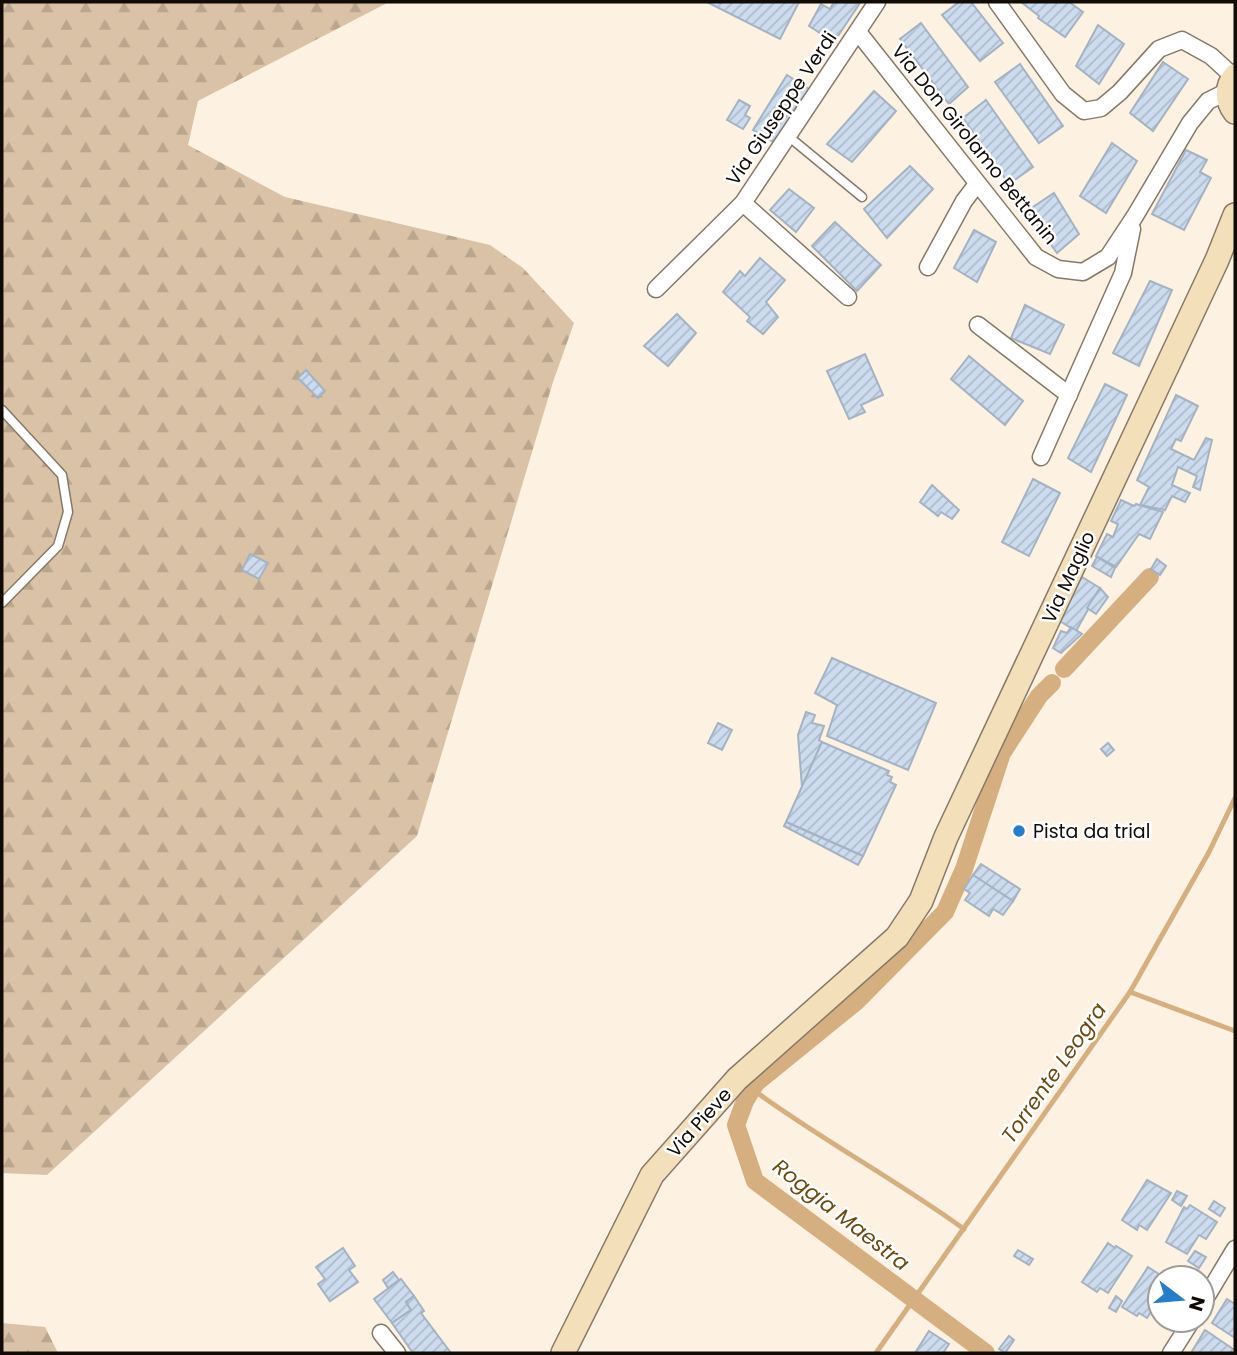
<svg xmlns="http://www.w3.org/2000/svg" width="1237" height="1355" font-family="Poppins,sans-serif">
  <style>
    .forest { fill: url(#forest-firs) }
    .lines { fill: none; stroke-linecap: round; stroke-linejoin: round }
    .stream { stroke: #d5af7f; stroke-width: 5 }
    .canal { stroke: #d5af7f; stroke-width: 18 }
    .building { fill: url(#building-hatch); stroke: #a3b3c4; stroke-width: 2 }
    .lane-casing { stroke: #877968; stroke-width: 11 }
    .street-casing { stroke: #877968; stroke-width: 19 }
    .secondary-casing { stroke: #877968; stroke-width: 26 }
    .lane { stroke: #fff; stroke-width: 8 }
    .street { stroke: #fff; stroke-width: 16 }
    .secondary { stroke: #f4dfbb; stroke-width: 23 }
    .poi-dot { fill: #247ecb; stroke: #fff; stroke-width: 2.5 }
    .labels { text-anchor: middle; stroke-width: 5; stroke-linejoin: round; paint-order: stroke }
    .street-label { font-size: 19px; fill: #100b05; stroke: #fff }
    .poi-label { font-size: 19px; fill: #100b05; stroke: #fff; text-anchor: start }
    .water-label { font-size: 21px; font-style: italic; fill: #6e490f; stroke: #fff }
  </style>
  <defs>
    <pattern id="forest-firs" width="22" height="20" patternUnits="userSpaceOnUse" patternTransform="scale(1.75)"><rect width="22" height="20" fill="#dac2a6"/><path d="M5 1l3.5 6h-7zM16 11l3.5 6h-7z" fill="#baa58d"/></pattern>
    <pattern id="building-hatch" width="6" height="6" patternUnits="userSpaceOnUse" patternTransform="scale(1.75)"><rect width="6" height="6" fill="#ccdcee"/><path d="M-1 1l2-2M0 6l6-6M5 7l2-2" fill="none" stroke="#aebbcb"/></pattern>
  </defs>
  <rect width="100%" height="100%" fill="#fdf1e1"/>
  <!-- forest -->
  <g class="forest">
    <path d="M2,2H389L198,101L188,145L285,197L490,245L523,268L574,323L553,382L417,836L47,1175L2,1173Z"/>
    <path d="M2,1323L45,1327L58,1353H2Z"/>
  </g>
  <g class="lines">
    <!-- stream -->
    <g class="stream">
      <path d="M1130,992L1235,1031"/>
      <path d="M752,1089C820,1139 895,1179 964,1229"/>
      <path d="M876,1353L1130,992L1209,852L1235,798"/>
    </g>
    <!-- canal -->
    <g class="canal">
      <path d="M1064,669L1150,577"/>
      <path d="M986,1353L755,1181L736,1125L745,1101L756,1083L857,1001L945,912L964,869L1002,753L1039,696L1052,683"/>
    </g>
  </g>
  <!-- building -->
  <g class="building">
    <path d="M707,2H799L780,39Z"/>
    <path d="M834,2L860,3L834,42L809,26L821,4L830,9Z"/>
    <path d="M959,2H971L1003,43L980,61L942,15Z"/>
    <path d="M1021,2H1069L1083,12L1065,37L1038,18L1039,16Z"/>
    <path d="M921,23L968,87L949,104L900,39Z"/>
    <path d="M1098,25L1124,44L1099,84L1076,66Z"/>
    <path d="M1163,62L1188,79L1153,131L1130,113Z"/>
    <path d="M1020,64L1063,126L1039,143L995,82Z"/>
    <path d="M787,75L809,89L775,143L753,130Z"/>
    <path d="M874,91L896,111L852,162L827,144Z"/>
    <path d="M739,100L750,106L745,115L750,118L743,129L727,120Z"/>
    <path d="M986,100L1033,167L1009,184L963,118Z"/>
    <path d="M1112,143L1137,161L1106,213L1080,196Z"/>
    <path d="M1186,150L1207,160L1200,172L1211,178L1184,230L1152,214Z"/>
    <path d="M910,166L933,189L887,238L864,209Z"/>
    <path d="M789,189L814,208L796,232L770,210Z"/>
    <path d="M1054,193L1079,234L1057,253L1027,211Z"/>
    <path d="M835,222L881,265L857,291L812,246Z"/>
    <path d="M974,230L996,242L977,282L954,268Z"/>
    <path d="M760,258L785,280L766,302L778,317L763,334L747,321L750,317L723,292L740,271L745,276Z"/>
    <path d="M1150,281L1172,290L1139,366L1113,353Z"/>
    <path d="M1025,305L1064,325L1050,354L1011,338Z"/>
    <path d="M677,314L696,333L668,366L644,346Z"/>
    <path d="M865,354L883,395L861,405L865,412L849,419L827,371Z"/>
    <path d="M969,356L1023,401L1005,425L951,379Z"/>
    <path d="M306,370L325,391L318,398L298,378Z"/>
    <path d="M1105,384L1127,395L1091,472L1068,458Z"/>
    <path d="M1176,395L1198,406L1181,441L1176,439L1171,449L1194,460L1206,438L1212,440L1200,490L1193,487L1197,476L1178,467L1172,485L1190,493L1185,502L1172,496L1165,510L1140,505L1149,487L1137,480Z"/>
    <path d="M1033,479L1060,493L1029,556L1002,542Z"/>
    <path d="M932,485L959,510L952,519L941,512L938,516L920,502Z"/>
    <path d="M1121,500L1134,506L1136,504L1163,512L1150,539L1139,534L1116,567L1096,556L1107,534L1113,537L1118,524L1111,521Z"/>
    <path d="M250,554L268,563L259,579L242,570Z"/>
    <path d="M1097,557L1115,568L1111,577L1092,566Z"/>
    <path d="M1157,559L1166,566L1160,575L1151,569Z"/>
    <path d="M1082,577L1100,588L1076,631L1055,618Z"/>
    <path d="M1100,588L1108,597L1096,614L1087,608Z"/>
    <path d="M1071,627L1082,634L1061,653L1053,648L1061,631L1067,633Z"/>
    <path d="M832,658L936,703L908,770L827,736L837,705L815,693Z"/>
    <path d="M806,712L815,715L812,723L824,726L819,740L822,742L802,787L798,735Z"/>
    <path d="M718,723L732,730L722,750L708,743Z"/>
    <path d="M822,742L889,771L887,775L892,777L890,782L896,785L863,856L786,822Z"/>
    <path d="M1108,743L1114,750L1107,756L1101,749Z"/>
    <path d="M786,822L863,856L858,865L784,826Z"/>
    <path d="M981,864L1020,889L1013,901L973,875Z"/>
    <path d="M973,875L1013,901L1003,915L993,909L989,916L965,900L970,893L964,889Z"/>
    <path d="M1147,1180L1171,1193L1147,1230L1139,1225L1137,1230L1122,1220Z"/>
    <path d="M1177,1191L1187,1196L1181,1206L1172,1200Z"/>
    <path d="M1214,1201L1225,1208L1220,1216L1209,1209Z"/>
    <path d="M1190,1205L1217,1222L1206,1239L1199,1235L1187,1254L1166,1242L1184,1207L1187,1209Z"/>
    <path d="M1108,1243L1115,1248L1116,1246L1132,1256L1108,1293L1100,1288L1097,1292L1082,1282Z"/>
    <path d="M343,1248L355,1266L349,1270L358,1282L330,1301L318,1284L325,1279L316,1267Z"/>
    <path d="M1018,1250L1033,1259L1029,1265L1014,1256Z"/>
    <path d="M1195,1251L1206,1257L1199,1268L1188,1261Z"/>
    <path d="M1148,1267L1165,1278H1160V1298L1147,1318L1139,1313L1137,1316L1122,1307Z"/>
    <path d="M393,1272L399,1280L388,1288L383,1280Z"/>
    <path d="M401,1279L414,1296L406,1302L411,1310L392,1323L374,1299Z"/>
    <path d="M414,1296L424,1311L421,1313L451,1353H413L392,1323L411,1310L406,1302Z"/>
    <path d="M1116,1296L1122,1301L1116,1312L1109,1308Z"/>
    <path d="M1227,1299L1235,1304V1338L1212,1323Z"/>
    <path d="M1205,1330L1233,1349L1230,1353H1191Z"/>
    <path d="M929,1331L949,1344L943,1353H915Z"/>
    <path d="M1009,1336L1014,1340L1005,1353L999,1349Z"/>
  </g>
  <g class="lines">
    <defs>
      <g id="lane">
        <path d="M788,136L862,197"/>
        <path d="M2,410L62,475L68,512L58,546L2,603"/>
      </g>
      <g id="street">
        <path d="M997,2L1063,94L1084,111L1101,108L1120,92L1159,49L1182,40L1211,56L1234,77"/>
        <path d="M858,32L1036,257L1058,269L1083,272L1108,257L1135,216L1190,123L1208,101L1228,91"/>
        <path d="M743,203L848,297"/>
        <path d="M928,267L964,201L977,184"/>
        <path d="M656,289L743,203L877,2"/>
        <path d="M978,325L1069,395"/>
        <path d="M1041,457L1123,273L1132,229"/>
        <path d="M1202,1304L1235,1249"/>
        <path d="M381,1333L397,1353"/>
        <path d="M1171,1353L1192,1320"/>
      </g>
      <g id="secondary">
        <path d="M1235,76C1226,87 1226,100 1235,112"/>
        <path d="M563,1353L652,1175L737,1079L897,937L921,901L946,837L1217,260L1235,215"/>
      </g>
    </defs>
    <!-- lane casing -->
    <use href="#lane" class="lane-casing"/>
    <!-- street casing -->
    <use href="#street" class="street-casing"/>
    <!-- secondary casing -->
    <use href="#secondary" class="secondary-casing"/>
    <!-- lane -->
    <use href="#lane" class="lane"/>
    <!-- street -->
    <use href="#street" class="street"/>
    <!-- secondary -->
    <use href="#secondary" class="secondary"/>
  </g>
  <!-- markers -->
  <circle class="poi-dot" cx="1019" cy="831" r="7"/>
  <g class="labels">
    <!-- street labels -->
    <g class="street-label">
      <text transform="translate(781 108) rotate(-56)" y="7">Via Giuseppe Verdi</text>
      <text transform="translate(975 144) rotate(51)" y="7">Via Don Girolamo Bettanin</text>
      <text transform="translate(1068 577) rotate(-65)" y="7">Via Maglio</text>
      <text transform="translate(699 1122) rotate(-48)" y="7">Via Pieve</text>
    </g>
    <!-- poi labels -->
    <g class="poi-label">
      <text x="1033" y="838">Pista da trial</text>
    </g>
    <!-- water labels -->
    <g class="water-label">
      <text transform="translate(1054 1073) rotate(-55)" y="7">Torrente Leogra</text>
      <text transform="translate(841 1215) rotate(38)" y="7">Roggia Maestra</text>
    </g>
  </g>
  <!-- border -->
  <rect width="1237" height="1355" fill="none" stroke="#100b05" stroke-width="7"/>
  <!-- north arrow -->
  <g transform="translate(1181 1299) rotate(106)"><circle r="33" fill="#ffffff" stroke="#9f9d9b" stroke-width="2"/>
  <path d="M0-5L12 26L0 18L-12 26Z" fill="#247ecb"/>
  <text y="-10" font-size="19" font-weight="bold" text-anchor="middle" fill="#100b05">N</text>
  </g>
</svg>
